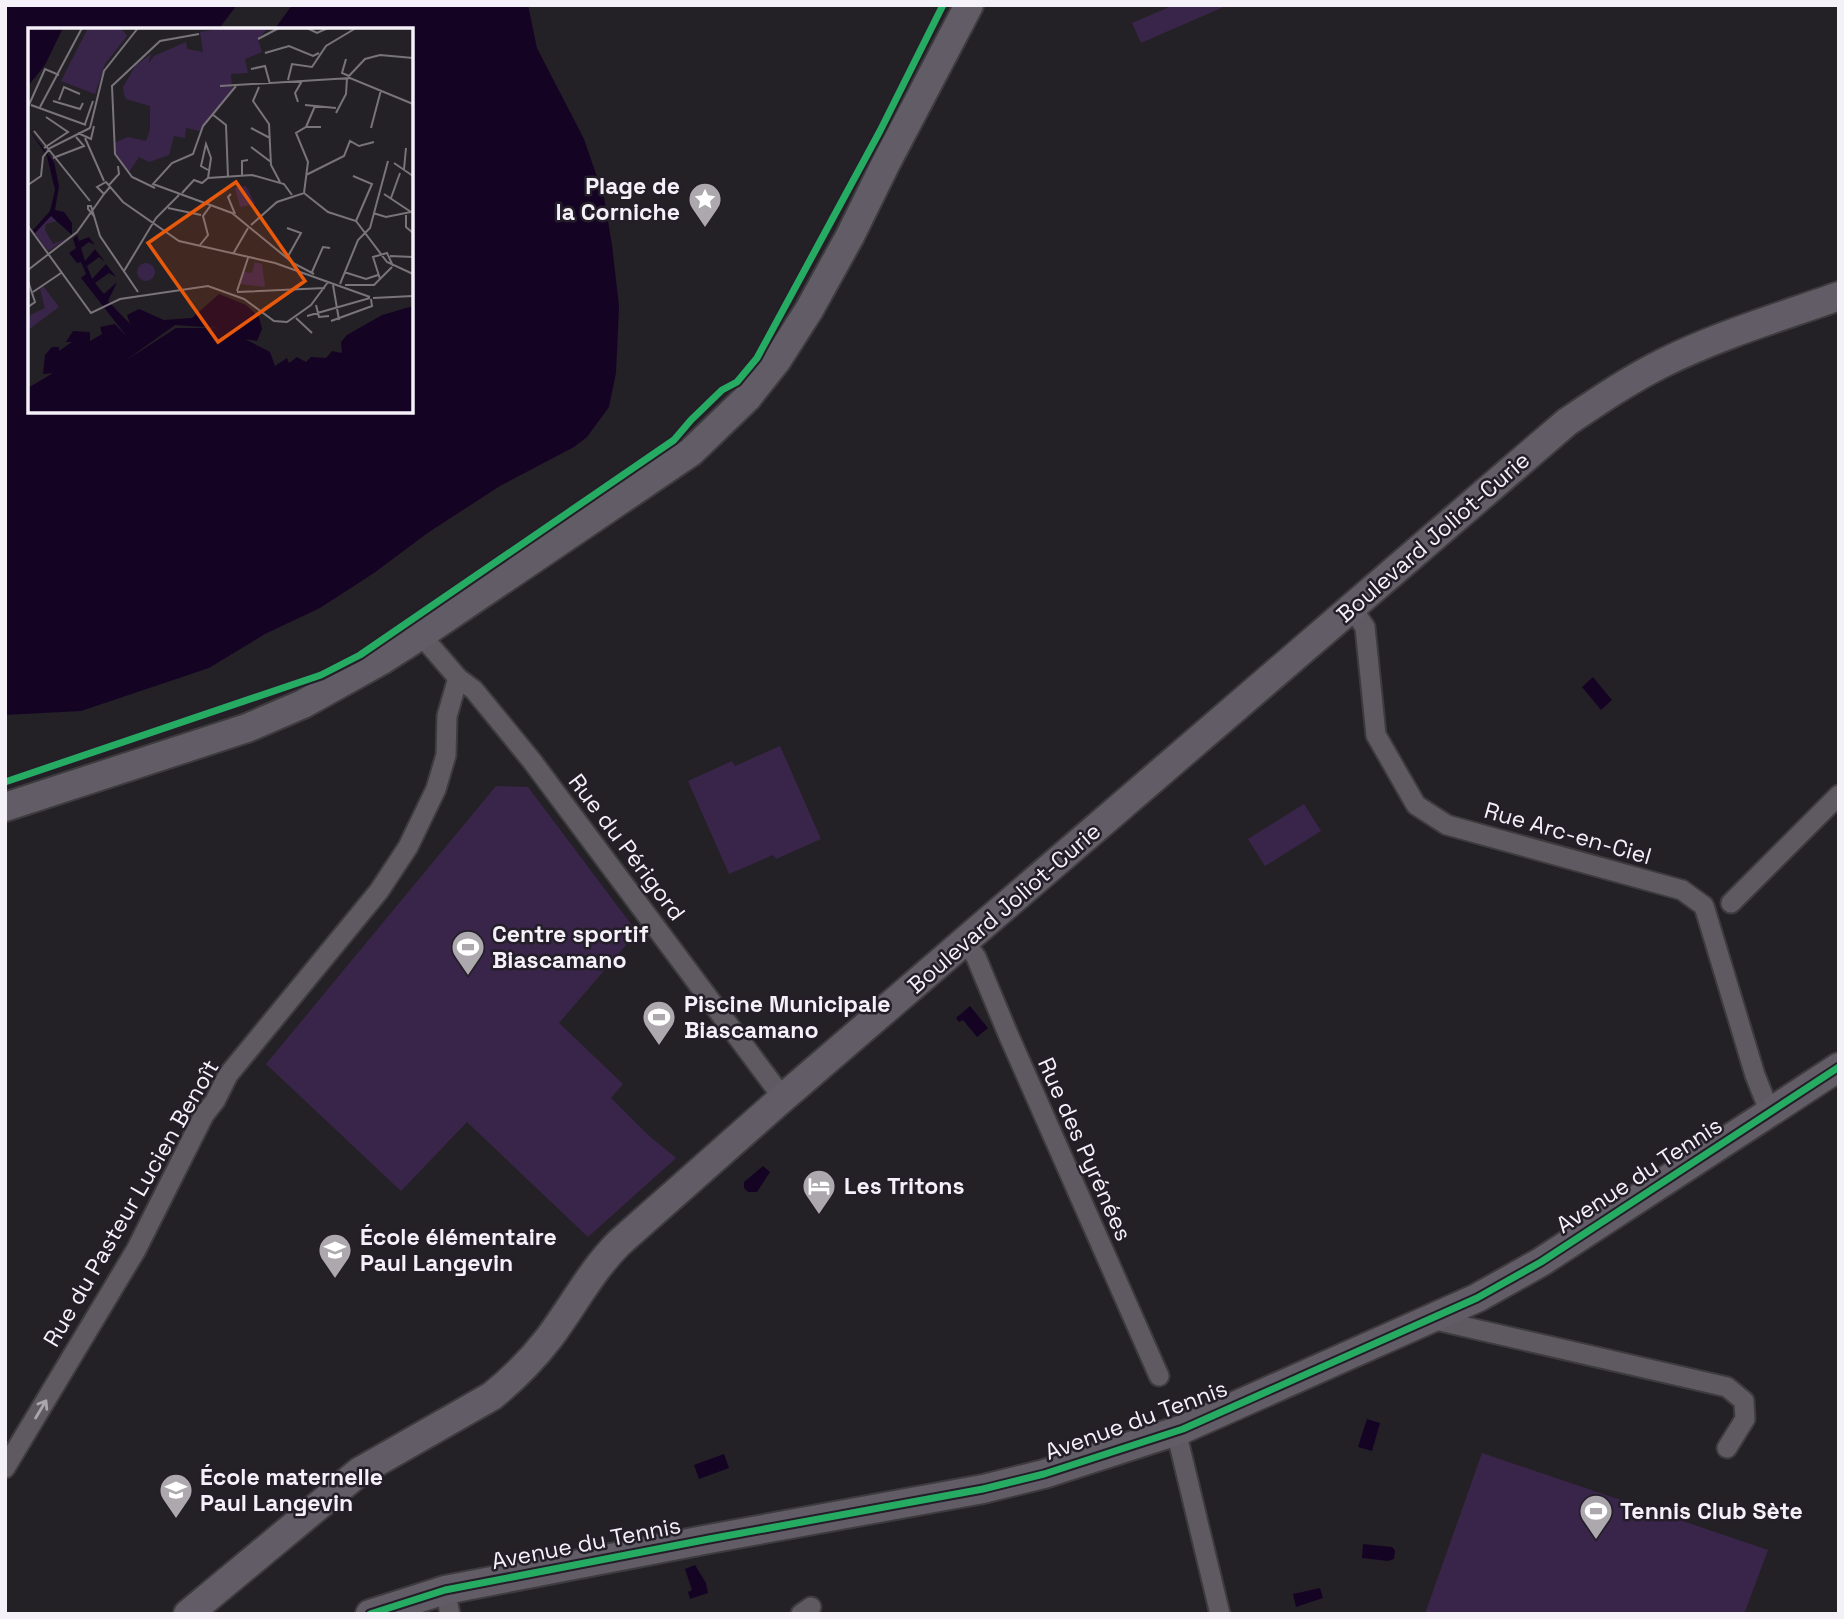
<svg xmlns="http://www.w3.org/2000/svg" width="1844" height="1619" font-family="'Space Grotesk',sans-serif">
  <style>
    .green { fill: #3a254a }
    .water { fill: #150324; fill-rule: evenodd }
    .pier { fill: #242126 }
    .lines { fill: none; stroke-linecap: round; stroke-linejoin: round }
    .street-casing { stroke: #3d3b3e; stroke-width: 23 }
    .secondary-casing { stroke: #3d3b3e; stroke-width: 32 }
    .street { stroke: #5f5a62; stroke-width: 19 }
    .secondary { stroke: #615c66; stroke-width: 28 }
    .cycleway-casing { stroke: #241e29; stroke-width: 11 }
    .cycleway { stroke: #26ab63; stroke-width: 7 }
    .oneway { stroke: #aaa6ad }
    .labels { text-anchor: middle; stroke-width: 5; stroke-linejoin: round; paint-order: stroke }
    .poi-label { font-size: 23px; font-weight: bold; fill: #f5f1f8; stroke: #241e29; text-anchor: start }
    .street-label { font-size: 23px; fill: #f5f1f8; stroke: #241e29 }
    .inset-road { fill: none; stroke: #78747a; stroke-width: 2 }
    .view { fill: #e8590c; fill-opacity: 0.15; stroke: #e8590c; stroke-width: 3.5 }
    .inset-edge { fill: none; stroke: #f5f1f8; stroke-width: 3.5 }
  </style>
  <rect width="100%" height="100%" fill="#242126"/>
  <!-- green -->
  <g class="green">
    <path d="M1174,5H1228L1141,43L1132,23Z"/>
    <path d="M780,746L821,839L776,859L773,855L729,874L688,781L732,761L735,766Z"/>
    <path d="M496,786L528,787L637,932L559,1023L623,1084L611,1098L647,1134L676,1158L588,1237L467,1122L401,1191L266,1064Z"/>
    <path d="M1304,804L1321,831L1265,866L1248,839Z"/>
    <path d="M1482,1453L1768,1550L1744,1614H1425Z"/>
  </g>
  <!-- water -->
  <g class="water">
    <path d="M5,5H528L537,48L584,139L604,197L612,245L619,306L616,373L609,407L587,437L574,447L500,486L429,532L374,573L320,608L265,634L209,668L81,711L5,715ZM30,30H411V411H30Z"/>
    <path d="M1593,677L1612,700L1601,710L1582,687Z"/>
    <path d="M970,1006L988,1028L977,1037L963,1020L959,1022L956,1018Z"/>
    <path d="M763,1166L770,1172L757,1192H748L744,1188V1182Z"/>
    <path d="M1367,1419L1380,1423L1372,1451L1358,1447Z"/>
    <path d="M724,1454L729,1468L699,1479L694,1465Z"/>
    <path d="M1363,1544L1392,1547L1395,1550L1394,1559L1388,1561L1362,1558Z"/>
    <path d="M695,1565L706,1583L708,1593L690,1599L688,1592L692,1590L685,1569Z"/>
    <path d="M1320,1588L1323,1598L1296,1607L1293,1594Z"/>
  </g>
  <!-- pier -->
  <path class="pier" d="M237,5H292L274,30H218Z"/>
  <g class="lines">
    <defs>
      <g id="street">
        <path d="M1351,607L1365,627L1376,735L1416,805L1447,825L1682,890L1704,906L1755,1075L1770,1113"/>
        <path d="M421,635L458,678L474,690L532,761L783,1098"/>
        <path d="M1731,903L1839,795"/>
        <path d="M965,942L976,957L1008,1034L1159,1376"/>
        <path d="M1431,1319L1727,1387L1744,1401L1745,1419L1727,1448"/>
        <path d="M1176,1431L1220,1614"/>
        <path d="M5,1468L136,1250L204,1115L215,1101L228,1075L379,891L408,847L436,789L446,755L447,716L458,678"/>
        <path d="M445,1590L450,1614"/>
        <path d="M801,1614L811,1607"/>
      </g>
      <g id="secondary">
        <path d="M5,807L247,728L303,704L382,660L421,635L691,452L747,398L777,360L809,310L850,236L886,163L969,5"/>
        <path d="M188,1614L359,1472L492,1396C513,1379 532,1360 549,1338C573,1306 591,1271 619,1243L777,1103L1567,422C1598,401 1629,380 1663,363C1719,335 1780,317 1839,296"/>
        <path d="M370,1614L445,1590L709,1539L983,1489L1044,1474L1183,1429L1477,1298L1541,1262L1839,1067"/>
      </g>
    </defs>
    <!-- street casing -->
    <use href="#street" class="street-casing"/>
    <!-- secondary casing -->
    <use href="#secondary" class="secondary-casing"/>
    <!-- street -->
    <use href="#street" class="street"/>
    <!-- secondary -->
    <use href="#secondary" class="secondary"/>
    <defs>
      <g id="cycleway">
        <path d="M5,782L321,675L360,655L674,440L691,420L722,390L737,382L757,358L880,131L943,5"/>
        <path d="M370,1614L445,1590L709,1539L983,1489L1044,1474L1183,1429L1477,1298L1541,1262L1839,1067"/>
      </g>
    </defs>
    <!-- cycleway casing -->
    <use href="#cycleway" class="cycleway-casing"/>
    <!-- cycleway -->
    <use href="#cycleway" class="cycleway"/>
  </g>
  <!-- one-way arrows -->
  <defs><path id="oneway-shaft" d="M-6 0H5M1.5-3L5.5 0L1.5 3" fill="none" stroke-width="1.6" stroke-linecap="round" stroke-linejoin="round" transform="scale(1.75)"/></defs>
  <use class="oneway" href="#oneway-shaft" transform="translate(41 1409) rotate(-59)"/>
  <!-- icons -->
  <defs>
    <symbol id="sight-pin" viewBox="-11 -11 22 30"><path d="M0 17L-7.5 6A9.5 9.5 0 1 1 7.5 6Z" fill="#aca8ae" stroke="#241e29"/><path d="M0-6L1.8-2.2L6-1.7L2.9 1.2L3.7 5.4L0 3.3L-3.7 5.4L-2.9 1.2L-6-1.7L-1.8-2.2Z" fill="#fff"/></symbol>
    <symbol id="stadium-pin" viewBox="-11 -11 22 30"><path d="M0 17L-7.5 6A9.5 9.5 0 1 1 7.5 6Z" fill="#aca8ae" stroke="#241e29"/><path d="M0-5a6.5 5 0 1 0 0 10a6.5 5 0 1 0 0-10ZM-3.5-1.8h7v3.6h-7Z" fill="#fff"/></symbol>
    <symbol id="hotel-pin" viewBox="-11 -11 22 30"><path d="M0 17L-7.5 6A9.5 9.5 0 1 1 7.5 6Z" fill="#aca8ae" stroke="#241e29"/><path d="M-6-4.5h1.5V1H6V5H4.5V3h-9V5H-6ZM-4 0a1.8 1.8 0 1 1 3.6 0ZM.5 0V-2.5h3Q6-2.5 6 0Z" fill="#fff"/></symbol>
    <symbol id="school-pin" viewBox="-11 -11 22 30"><path d="M0 17L-7.5 6A9.5 9.5 0 1 1 7.5 6Z" fill="#aca8ae" stroke="#241e29"/><path d="M0-5L7-2L0 1L-7-2ZM-4 1L0 2.5L4 1V4Q0 6-4 4Z" fill="#fff"/></symbol>
  </defs>
  <g fill-rule="evenodd">
    <use href="#sight-pin" x="686" y="180" width="38" height="52"/>
    <use href="#stadium-pin" x="449" y="928" width="38" height="52"/>
    <use href="#stadium-pin" x="640" y="998" width="38" height="52"/>
    <use href="#hotel-pin" x="800" y="1167" width="38" height="52"/>
    <use href="#school-pin" x="316" y="1231" width="38" height="52"/>
    <use href="#school-pin" x="157" y="1471" width="38" height="52"/>
    <use href="#stadium-pin" x="1577" y="1492" width="38" height="52"/>
  </g>
  <g class="labels">
    <!-- poi labels -->
    <g class="poi-label">
      <text x="680" y="194" text-anchor="end">Plage de<tspan x="680" dy="26">la Corniche</tspan></text>
      <text x="492" y="942">Centre sportif<tspan x="492" dy="26">Biascamano</tspan></text>
      <text x="684" y="1012">Piscine Municipale<tspan x="684" dy="26">Biascamano</tspan></text>
      <text x="844" y="1194">Les Tritons</text>
      <text x="360" y="1245">École élémentaire<tspan x="360" dy="26">Paul Langevin</tspan></text>
      <text x="200" y="1485">École maternelle<tspan x="200" dy="26">Paul Langevin</tspan></text>
      <text x="1620" y="1519">Tennis Club Sète</text>
    </g>
    <!-- street labels -->
    <g class="street-label">
      <text transform="translate(1433 537) rotate(-41)" y="8">Boulevard Joliot-Curie</text>
      <text transform="translate(1568 833) rotate(16)" y="8">Rue Arc-en-Ciel</text>
      <text transform="translate(627 847) rotate(53)" y="8">Rue du Périgord</text>
      <text transform="translate(1004 908) rotate(-41)" y="8">Boulevard Joliot-Curie</text>
      <text transform="translate(1085 1149) rotate(66)" y="8">Rue des Pyrénées</text>
      <text transform="translate(1639 1175) rotate(-33)" y="8">Avenue du Tennis</text>
      <text transform="translate(131 1203) rotate(-60)" y="8">Rue du Pasteur Lucien Benoît</text>
      <text transform="translate(1136 1420) rotate(-20)" y="8">Avenue du Tennis</text>
      <text transform="translate(586 1543) rotate(-11)" y="8">Avenue du Tennis</text>
    </g>
  </g>
  <!-- overview -->
  <g transform="translate(28 28)">
    <rect width="385" height="385" fill="#242126"/>
    <path d="M60,0H93L99,8L77,36L67,66L33,53ZM197,0H240L230,11L234,24L217,31L220,45L203,46L204,61L172,103L158,100L157,110L146,108L141,127L121,134L111,129L101,144L89,129L86,115L100,109L118,113L122,102V78L98,71L96,66L95,59L108,37L123,26L120,36L126,28L158,14L159,21L175,24L172,4ZM218,158L227,176L212,179L207,160ZM23,187L29,193L18,196L17,202L25,216L38,211L20,223L7,205ZM227,234L234,236L237,259L212,256L216,244L224,245ZM109 244a9 9 0 1 1 18 0a9 9 0 1 1-18 0ZM15,258L31,279L0,302V288L17,280L12,261Z" fill="#3a254a"/>
    <path d="M0,0H35L17,37L0,58ZM0,100L26,134L31,158L27,182L36,184L44,195V207L23,188L7,205L5,202L22,183L27,162L19,128ZM49,207L51,213L61,209L67,217L61,214L53,220L57,233L67,221L77,234L71,229L59,238L64,251L78,236L88,249L81,245L67,255L76,266L89,254L80,273L102,296L99,287L111,281L136,292L164,290L191,266L218,277L231,289L234,301L229,313L217,311L242,324L247,338L259,330L261,335L269,329L278,334L283,329L298,330L304,323L314,325L313,314L319,307L354,287L385,278V385H0V360L25,345L15,346L17,327L24,319H31V323L44,314H38L45,303L62,304V313L74,306L72,299L87,296L100,310L53,250L58,246L53,234L49,235L41,225L48,220L45,211Z" fill="#150324"/>
    <path d="M147,297L191,300H148L97,333Z" fill="#242126"/>
    <path class="inset-road" d="M279,0L289,5L300,0M230,11L251,0M237,25L261,18L285,28L291,25M318,31L314,45L321,48M223,41L237,38L242,56M320,49L337,31L352,27L385,30M260,52L264,36L284,39L298,18L328,0M192,58L322,50L385,76M208,58L175,98L165,126L144,135L125,156L204,185L265,235L286,246M231,59L225,73L241,96L243,137L252,154M31,72L36,59L52,66M25,73L52,81L55,75M270,74L267,65L274,53M3,77L58,97M277,77L308,80M0,79L17,41L31,47M12,79L54,0M308,85L318,66L319,50M184,86L198,97L200,149M57,96L65,73M278,99L287,78M62,100L76,43L110,0M223,100L242,110M343,100L353,62M6,103L62,173M50,105L63,111L66,98M57,110L76,153M223,119L243,134M16,120L40,104L18,89M25,130L56,118L48,109M366,135L385,148M376,141L378,120M278,147L316,128L322,113L331,118L346,114M214,148V133L220,132M325,148L344,156L328,193M180,150L183,130L178,116L173,138L180,142M0,157L13,148L15,129L22,120L62,100M81,157L91,146L90,138M82,159L76,166L69,159L78,154L95,174L151,213L247,235L342,269M127,160L104,149L87,126L84,58L132,13L171,6M154,165L166,152L174,155L180,150L224,147L256,156L264,167M276,165L280,134L268,105L278,99H293M203,166L200,169L207,186M363,170L372,145M60,178H63L66,188L60,181ZM140,180L173,187M345,185L358,189L383,184L356,166M378,187V199L385,205M66,188L72,208L110,264M223,197L249,174L276,165L300,184L328,193L359,234L385,246M0,198L63,285L92,271L180,258L216,271L246,293L259,294L283,277L300,254M172,217L180,207L175,188L183,177M205,226L220,200M362,228L385,229M259,230L273,205L259,200M0,242L49,204L76,166M96,243L128,190L151,167M284,244L295,219L302,220M316,244L338,251L350,247M352,251L345,229L359,225L365,238M0,253L7,274L0,279M312,256L330,212L342,200L360,133M305,257L311,292M317,257H346L364,239M209,263L220,230M5,264L33,245M209,264L297,260M345,270L385,268M288,277L291,289L301,288M279,288L342,270M268,290L284,305M303,293L344,278L343,271"/>
    <path class="view" d="M208,154L277,253L190,314L120,215Z"/>
    <rect width="385" height="385" class="inset-edge"/>
  </g>
  <!-- border -->
  <rect width="1844" height="1619" fill="none" stroke="#f5f1f8" stroke-width="14"/>
</svg>
